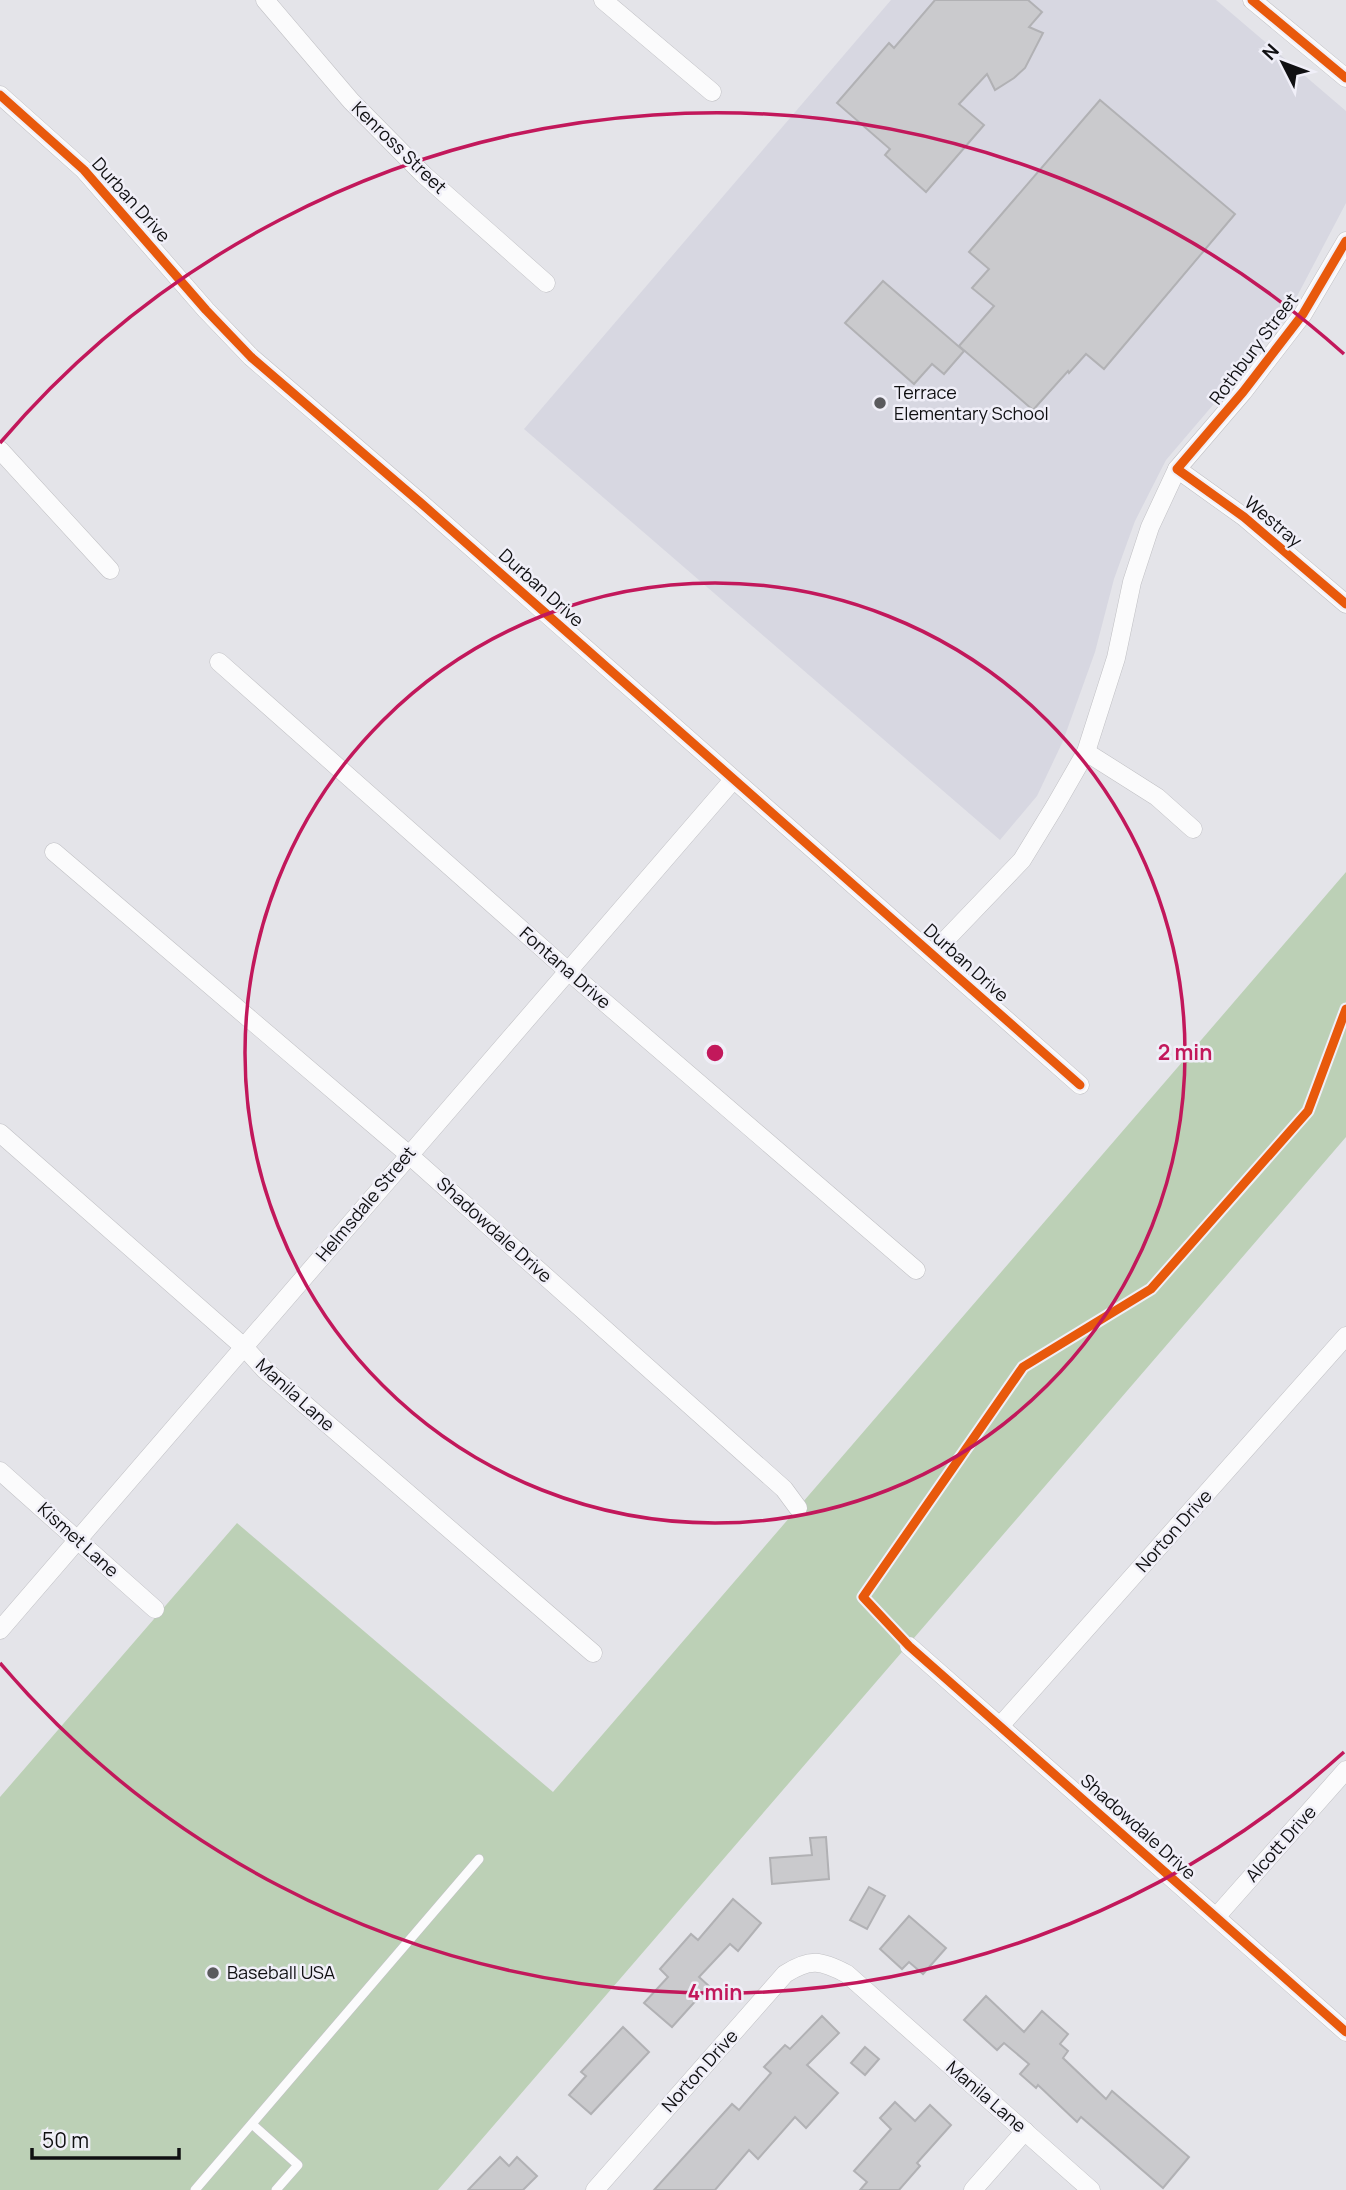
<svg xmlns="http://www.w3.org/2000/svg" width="1346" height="2190" font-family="Manrope,sans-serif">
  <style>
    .built { fill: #d7d7e1 }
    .green { fill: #bcd0b6 }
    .building { fill: #cacacd; stroke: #b1b1b4; stroke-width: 2 }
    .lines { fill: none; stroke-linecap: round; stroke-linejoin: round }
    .service-casing { stroke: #c0c0c4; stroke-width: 10 }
    .minor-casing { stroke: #c0c0c4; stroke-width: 19 }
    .service { stroke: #fbfbfc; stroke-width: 9 }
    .minor { stroke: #fbfbfc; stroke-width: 18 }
    .cycleway-casing { stroke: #f0eff8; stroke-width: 13 }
    .cycleway { stroke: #e8590c; stroke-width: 9 }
    .ring { fill: none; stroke: #c2185b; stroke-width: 3.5 }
    .poi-dot { fill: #5a5a5d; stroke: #f0eff8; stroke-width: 2.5 }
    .labels { text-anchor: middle; stroke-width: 5; stroke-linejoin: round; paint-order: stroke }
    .street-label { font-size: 18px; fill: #101012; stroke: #f0eff8 }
    .poi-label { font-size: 18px; fill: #101012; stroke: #f0eff8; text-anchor: start }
    .centre { fill: #c2185b; stroke: #f0eff8; stroke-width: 3.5 }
    .ring-label { font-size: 21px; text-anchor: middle; font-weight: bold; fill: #c2185b; stroke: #f0eff8; stroke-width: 5; stroke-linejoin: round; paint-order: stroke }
  </style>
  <rect width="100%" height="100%" fill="#e4e4e9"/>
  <!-- built -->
  <path class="built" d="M891,0H1216L1346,111V203L1294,302L1236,378L1166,460L1135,521L1114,579L1095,652L1063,741L1037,796L1000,840L524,429Z"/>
  <!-- green -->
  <path class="green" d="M1346,872V1137L438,2190H0V1797L237,1523L553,1792Z"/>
  <!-- building -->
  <g class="building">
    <path d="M935,0H1028L1042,12L1029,27L1043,33L1025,68L1014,78L995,90L987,74L959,104L984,125L926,192L885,155L890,149L837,103L889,43L894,48Z"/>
    <path d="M1100,100L1235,214L1104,369L1086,354L1069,373L1068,371L1033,410L959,346L994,306L972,288L989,269L969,252Z"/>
    <path d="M883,281L964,351L944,374L932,364L914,384L845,323Z"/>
    <path d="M826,1837L829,1879L772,1884L770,1858L812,1855L810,1838Z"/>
    <path d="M869,1887L885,1896L867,1929L850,1920Z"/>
    <path d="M733,1899L761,1923L738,1951L730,1944L699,1977L709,1986L672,2027L644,2003L668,1977L660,1969L691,1934L698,1940Z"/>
    <path d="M909,1916L946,1948L923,1974L909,1962L902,1969L880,1949Z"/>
    <path d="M986,1996L1024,2032L1042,2011L1068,2034L1060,2044L1068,2051L1063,2058L1106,2099L1112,2091L1189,2157L1163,2188L1081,2117L1077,2122L1038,2085L1036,2088L1020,2074L1029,2064L1004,2043L997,2050L964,2020Z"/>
    <path d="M822,2016L839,2033L807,2065L838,2093L806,2128L795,2117L758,2159L749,2150L715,2190H654L732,2104L739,2110L771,2073L764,2067L785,2045L790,2049Z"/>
    <path d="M623,2027L649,2052L591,2114L569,2095L586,2076L581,2072Z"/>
    <path d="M865,2047L879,2059L865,2075L851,2063Z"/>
    <path d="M895,2102L915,2121L930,2105L951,2125L917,2163L920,2166L899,2190H860L867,2182L854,2171L891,2129L880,2118Z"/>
    <path d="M500,2157L509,2166L517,2157L537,2176L523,2190H468Z"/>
  </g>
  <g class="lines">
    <defs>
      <g id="service">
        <path d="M252,2124L298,2165L276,2190"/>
        <path d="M195,2190L479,1859"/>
      </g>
      <g id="minor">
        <path d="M265,0L351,101L424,175L546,283"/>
        <path d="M603,0L712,92"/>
        <path d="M1252,0L1346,78"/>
        <path d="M0,95L84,170L206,310L251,357L422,504L1080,1085"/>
        <path d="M0,450L110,570"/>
        <path d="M1177,469L1244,517L1346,604"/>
        <path d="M219,662L567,970L916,1270"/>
        <path d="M1086,752L1157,797L1193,829"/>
        <path d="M54,852L408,1154L784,1489L798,1508"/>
        <path d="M932,954L1022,860L1055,806L1086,752L1116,658L1132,582L1150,527L1177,469L1243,392L1303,314L1346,241"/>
        <path d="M0,1133L245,1348L265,1370L593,1653"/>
        <path d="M0,1471L155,1609"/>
        <path d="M0,1630C246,1348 487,1062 733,780"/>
        <path d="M909,1646L1346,2032"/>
        <path d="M1000,1726L1346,1336"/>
        <path d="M1216,1917L1346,1770"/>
        <path d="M595,2190L785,1974C810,1958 821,1960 847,1974L1091,2190"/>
        <path d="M973,2190L1025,2131"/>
      </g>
    </defs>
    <!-- service casing -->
    <use href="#service" class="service-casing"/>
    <!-- minor casing -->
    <use href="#minor" class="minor-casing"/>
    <!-- service -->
    <use href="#service" class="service"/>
    <!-- minor -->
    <use href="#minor" class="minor"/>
    <defs>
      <g id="cycleway">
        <path d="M1252,0L1346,78"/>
        <path d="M0,95L84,170L206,310L251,357L422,504L1080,1085"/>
        <path d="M1346,241L1303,314L1243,392L1177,469L1244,517L1346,604"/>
        <path d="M1346,1009L1308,1111L1151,1289L1023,1367L863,1597L909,1646L1346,2032"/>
      </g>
    </defs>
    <!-- cycleway casing -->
    <use href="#cycleway" class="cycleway-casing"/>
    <!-- cycleway -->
    <use href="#cycleway" class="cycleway"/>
  </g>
  <!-- distance rings -->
  <g class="ring">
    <circle cx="715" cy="1053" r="470"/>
    <path d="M1344 1752A940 940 0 0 1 0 1663M0 443A940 940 0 0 1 1344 354"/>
  </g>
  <!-- markers -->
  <g class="poi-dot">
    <circle cx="880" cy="403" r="7"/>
    <circle cx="213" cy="1973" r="7"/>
  </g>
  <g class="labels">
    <!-- street labels -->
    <g class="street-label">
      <text transform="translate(399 148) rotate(44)" y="6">Kenross Street</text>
      <text transform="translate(131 200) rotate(48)" y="6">Durban Drive</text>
      <text transform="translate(1254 349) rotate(-53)" y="6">Rothbury Street</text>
      <text transform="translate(1273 522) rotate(40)" y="6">Westray</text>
      <text transform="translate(541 588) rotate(42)" y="6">Durban Drive</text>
      <text transform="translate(966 963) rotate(42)" y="6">Durban Drive</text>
      <text transform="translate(565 968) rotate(41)" y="6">Fontana Drive</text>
      <text transform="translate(366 1204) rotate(-50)" y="6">Helmsdale Street</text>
      <text transform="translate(494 1230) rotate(42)" y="6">Shadowdale Drive</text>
      <text transform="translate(295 1395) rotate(42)" y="6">Manila Lane</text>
      <text transform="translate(1174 1531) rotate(-48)" y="6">Norton Drive</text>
      <text transform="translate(78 1540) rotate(42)" y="6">Kismet Lane</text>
      <text transform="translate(1138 1827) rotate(42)" y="6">Shadowdale Drive</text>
      <text transform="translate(1281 1844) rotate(-48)" y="6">Alcott Drive</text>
      <text transform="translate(700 2071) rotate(-48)" y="6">Norton Drive</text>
      <text transform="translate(986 2097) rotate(41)" y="6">Manila Lane</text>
    </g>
    <!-- poi labels -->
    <g class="poi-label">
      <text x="894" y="399">Terrace<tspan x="894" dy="21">Elementary School</tspan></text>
      <text x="227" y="1979">Baseball USA</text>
    </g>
  </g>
  <circle cx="715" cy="1053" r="10" class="centre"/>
  <g class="ring-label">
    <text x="1185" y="1060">2 min</text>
    <text x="715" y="2000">4 min</text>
  </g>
  <!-- north arrow -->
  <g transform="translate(1283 63) rotate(312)" stroke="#f0eff8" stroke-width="5" paint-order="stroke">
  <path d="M0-5L12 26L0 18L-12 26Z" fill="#101012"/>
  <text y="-10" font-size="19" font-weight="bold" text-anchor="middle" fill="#101012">N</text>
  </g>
  <!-- scale -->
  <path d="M32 2148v10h147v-10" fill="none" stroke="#101012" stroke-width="3.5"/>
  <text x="42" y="2148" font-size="21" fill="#101012" stroke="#f0eff8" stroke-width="5" paint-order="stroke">50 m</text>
</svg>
